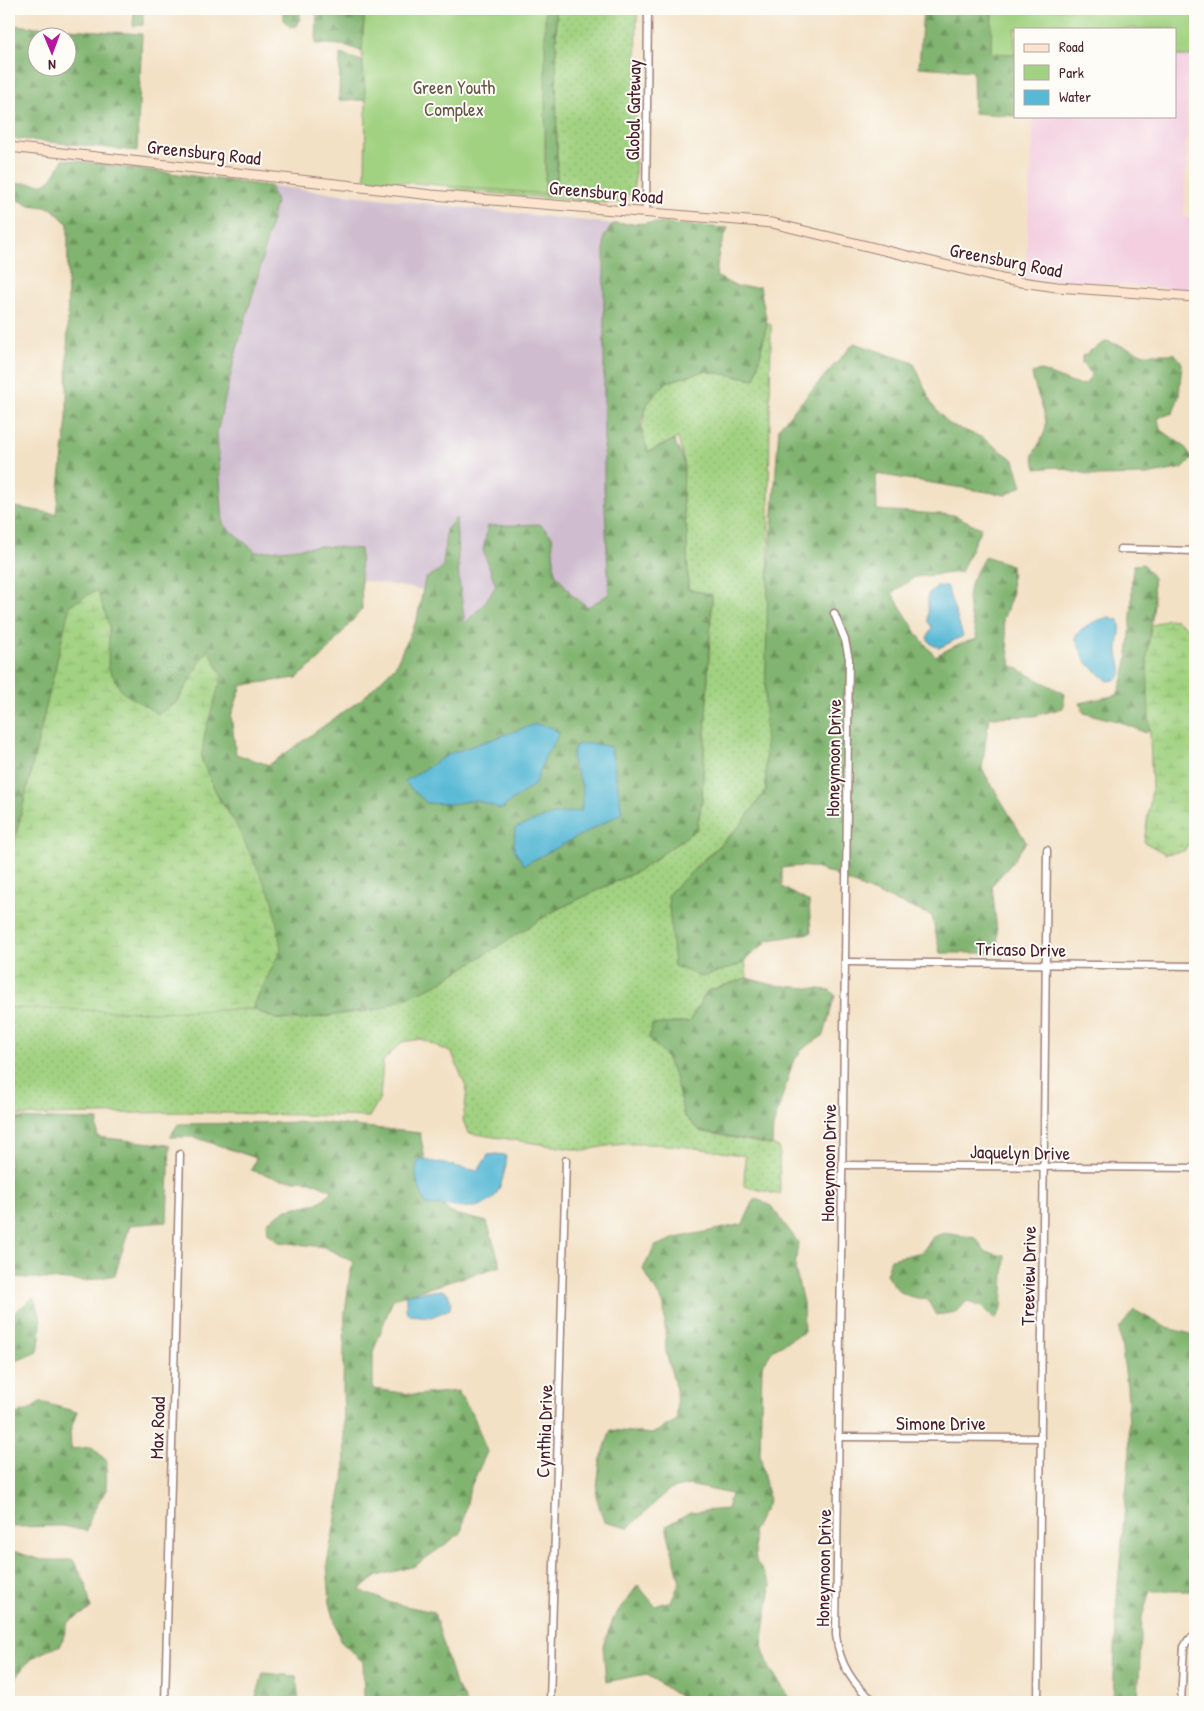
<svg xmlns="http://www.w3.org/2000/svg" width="1204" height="1711" font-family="'Patrick Hand',sans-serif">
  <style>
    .built { fill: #f3cfe0 }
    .industrial { fill: #cfbdcf }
    .grass { fill: url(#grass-dots); stroke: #767856 }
    .forest { fill: url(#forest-firs); stroke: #656a4d; fill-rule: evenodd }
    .wetland { fill: url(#wetland-marsh); stroke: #767856 }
    .green { fill: #a1d281; stroke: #767856 }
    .water { fill: #58b9d6; stroke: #516c80 }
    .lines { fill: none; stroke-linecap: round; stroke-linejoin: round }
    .street-casing { stroke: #9e8078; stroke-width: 9 }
    .secondary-casing { stroke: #9e8078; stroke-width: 11 }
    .street { stroke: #fff; stroke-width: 6 }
    .secondary { stroke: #fce5cf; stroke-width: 9 }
    .labels { text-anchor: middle; stroke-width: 4; stroke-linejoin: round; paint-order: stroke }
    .park-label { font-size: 19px; fill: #645545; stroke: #fdfcf7 }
    .street-label { font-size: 19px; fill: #4a1f2b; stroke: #fdfcf7 }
  </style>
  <defs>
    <pattern id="grass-dots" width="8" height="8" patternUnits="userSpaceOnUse" patternTransform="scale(1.25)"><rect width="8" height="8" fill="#a1d281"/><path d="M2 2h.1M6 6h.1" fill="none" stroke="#8cb470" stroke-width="1.8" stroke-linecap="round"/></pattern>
    <pattern id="forest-firs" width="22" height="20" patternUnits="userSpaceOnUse" patternTransform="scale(1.25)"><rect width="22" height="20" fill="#80b46f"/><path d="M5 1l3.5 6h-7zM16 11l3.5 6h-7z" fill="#6b925b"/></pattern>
    <pattern id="wetland-marsh" width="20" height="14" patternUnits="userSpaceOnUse" patternTransform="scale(1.25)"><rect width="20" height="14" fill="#a1d281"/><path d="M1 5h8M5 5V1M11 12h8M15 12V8" fill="none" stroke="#8cb470"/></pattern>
  </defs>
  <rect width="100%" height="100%" fill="#fdfcf7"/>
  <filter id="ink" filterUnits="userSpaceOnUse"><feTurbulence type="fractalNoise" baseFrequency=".02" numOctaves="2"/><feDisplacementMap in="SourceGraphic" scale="10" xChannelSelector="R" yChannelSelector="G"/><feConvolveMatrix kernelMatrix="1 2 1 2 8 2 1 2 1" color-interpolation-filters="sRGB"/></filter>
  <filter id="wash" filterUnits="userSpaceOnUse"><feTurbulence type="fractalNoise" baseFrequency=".0096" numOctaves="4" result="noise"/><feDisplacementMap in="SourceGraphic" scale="20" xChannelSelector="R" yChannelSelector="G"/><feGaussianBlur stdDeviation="1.12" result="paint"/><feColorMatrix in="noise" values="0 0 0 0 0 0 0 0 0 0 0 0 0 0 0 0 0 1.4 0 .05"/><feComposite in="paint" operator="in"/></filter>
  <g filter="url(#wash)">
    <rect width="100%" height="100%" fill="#f3e1c5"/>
    <!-- built -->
    <path class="built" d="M1175,56H1189L1184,217L1195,220V290L1025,278L1034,116H1175Z"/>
    <!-- industrial -->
    <path class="industrial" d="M270,186L613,224L604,237L603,256L605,322L604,484L610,594L588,608L572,595L555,573L552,536L483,550L496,586L483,605L465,623L459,581L455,518L446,530L443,568L425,579L423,590L361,580L360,550L322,546L256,552L223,524L217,432L236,352L258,276L276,202Z"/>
    <!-- grass -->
    <g class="grass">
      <path d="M545,9V194L555,192L557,181L556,9H637L635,179L633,191L626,197V202L604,203L453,190L448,186Z"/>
      <path d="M767,323L771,325L766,790L739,827L695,867L736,966L745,960L747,978L707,991L689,1022L652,1025L650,1038L666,1057L676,1080L684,1116L700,1131L779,1147L780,1195L744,1186L745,1156C701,1148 628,1136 586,1151L468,1133L463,1120L467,1090L452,1053L421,1039L402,1042L383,1061L380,1098L369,1117L185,1112L9,1116V1008L252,1009L276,1019L298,1020L379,1009L554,911L640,870L697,829L702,798L712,595L688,589L687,533L683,505L684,462L678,438L648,452L641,429L647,404L667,382L705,371L755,379Z"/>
    </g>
    <!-- forest -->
    <g class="forest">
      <path d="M134,9H143V25L133,26Z"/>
      <path d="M283,9H300V19L297,26L290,27L283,20Z"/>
      <path d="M317,9H365L362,52C347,44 333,44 316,44Z"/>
      <path d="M545,9H556L557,181L556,192L545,194Z"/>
      <path d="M923,9H992L991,53L1015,54V116L974,113L973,71L919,67Z"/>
      <path d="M9,25L142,34L137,151L9,138ZM38,38H68V68H38Z"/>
      <path d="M340,54L362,61L366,100H339Z"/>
      <path d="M63,159L270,186L276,202L258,276L236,352L217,432L223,524L256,552L322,546L360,549L362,609L320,659L297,678L242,685L231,716L236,754L269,765L363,698L395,666L417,619L425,579L443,568L446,530L456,518L459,581L465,623L483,605L496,586L483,550L488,526L540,524L552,536L555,573L572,595L588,607L609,594L604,484V237L613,224L655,223L728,228L719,251L716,276L737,287H760L767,323L755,379L705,371L667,382L647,404L640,424L648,452L674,440L684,462L683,505L687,533L688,589L712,595L702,798L697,829L640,870L554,911L438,984L379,1009L299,1020L276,1019L252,1009L280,949C267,907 256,862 235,824C224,803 207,784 202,760C198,744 217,693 222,675L208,649L176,703L158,714L122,692L108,667L109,625L70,605L9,866V506L56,514L67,419L68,224L51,208L30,205L9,196V186C41,175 42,201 63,159Z"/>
      <path d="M1107,341L1145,354H1175L1182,363L1179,396L1173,413L1158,418L1160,429L1184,446L1193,458L1183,468L1147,475L1096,476L1056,467L1036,469L1033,455C1037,447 1042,439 1045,431C1050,417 1034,391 1032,374L1039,370L1078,385L1086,384L1092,374L1082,364V356Z"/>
      <path d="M854,343L914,363L932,405L949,424L983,438L1014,460L1022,486L1006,495L876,474L877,510L954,515L981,528L961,572L915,577L892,593L920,638L935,656L959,644L977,639C966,597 962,595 985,556L1011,565L1012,595L1003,620L1011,665L1065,694L1063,708L1034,716L989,717L982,769L1026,842L1011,864L992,885L998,941L989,953H940L932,916C909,906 886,898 863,888C829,875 821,862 782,868V887L809,902L811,933L769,940L739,965L702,977L674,966L668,894L739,827L766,790L765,700L768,582L779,427Z"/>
      <path d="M1143,564L1153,578L1154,604L1147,659L1151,727L1146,733L1117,721L1084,713L1080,703L1117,695C1130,666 1130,631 1132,599C1132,587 1131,577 1134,565Z"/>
      <path d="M747,978L773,985L830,990L835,995L824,1035L803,1049L793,1062L773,1127L772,1145L700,1131L684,1116L676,1080L666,1057L649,1038L652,1025L689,1022L707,991Z"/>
      <path d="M9,1118L98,1120L97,1137L170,1145L167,1222L130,1225L115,1275L85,1281L14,1277L9,1282Z"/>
      <path d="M317,1122L420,1133L432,1196L451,1213L487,1222L501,1266L393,1299L373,1352V1389L416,1395L458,1391L474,1417L487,1452L470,1488L461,1533L415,1566L377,1576L359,1590L391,1603L434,1612L454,1681L466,1702H364L363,1662L340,1641L330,1603L327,1563L345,1471L343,1385L345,1313L350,1274L354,1262L324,1247L279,1242L268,1233L267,1222L287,1209L318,1203L333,1191L311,1181L280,1179L251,1170L256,1158L194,1137H170L178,1124Z"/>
      <path d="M755,1198L771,1206L798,1242L795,1268L803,1303L804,1332L774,1349L762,1366L760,1454L769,1501L753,1530L756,1561L771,1584L762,1646L770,1669L793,1702H687L646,1674L606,1682L603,1646L613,1619L638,1585L655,1606L671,1601L680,1582L666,1526L690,1512L727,1509L731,1494L689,1485L669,1490L628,1528L604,1522L596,1496L600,1462L611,1430L652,1434L677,1420L676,1390L666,1352L664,1305L643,1269L655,1246L676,1238L743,1224Z"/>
      <path d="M944,1233L976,1238L985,1252L1005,1256L1002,1308L995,1320L982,1307L967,1301L957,1312L936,1315L927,1299C904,1297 899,1294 886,1274L891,1259L922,1252L933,1237Z"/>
      <path d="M33,1298C44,1315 41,1333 38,1352L9,1364V1313L11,1315Z"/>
      <path d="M1134,1310L1167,1328L1195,1335V1591H1150L1142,1617L1138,1702H1113L1117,1596L1130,1450L1127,1386L1119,1329Z"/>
      <path d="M41,1402L77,1412L70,1431L71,1449L92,1447L107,1461L106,1490L91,1515L87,1531L63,1526L9,1527V1412L10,1415L28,1411Z"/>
      <path d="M9,1550L42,1560H73L86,1584L91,1609L68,1622L61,1645C35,1655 24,1660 12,1687L22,1702H9Z"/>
      <path d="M263,1673L296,1676L299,1702H255Z"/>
    </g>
    <!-- wetland -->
    <g class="wetland">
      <path d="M97,590L109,625L108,667L122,692L158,714L177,703L208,648L222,676L205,732L201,759L219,799L235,823L273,901L281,949L252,1009L157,1012L9,1008V866L70,605Z"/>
      <path d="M1167,619L1176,620L1195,633V833L1184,851L1166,854L1144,842L1152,789L1147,659L1151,626Z"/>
    </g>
    <!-- green -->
    <g class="green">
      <path d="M365,9H545V194L365,179L366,100L362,52Z"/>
      <path d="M992,9H1195V56H1175V29H1015V54L991,53Z"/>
    </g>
    <!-- water -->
    <g class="water">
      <path d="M937,586L947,587L963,636L939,648L931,644L927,638L932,627L928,622V594Z"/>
      <path d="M1109,617L1119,620C1122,630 1119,636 1118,647C1116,660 1132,679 1108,681L1086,662L1075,638C1080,626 1097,620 1109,617Z"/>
      <path d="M536,724L553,728L559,734L545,757L535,784L501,809L476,800L450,804L427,803L404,782L449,754Z"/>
      <path d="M590,743L611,747L622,813L524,865L514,849L515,828L554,814L581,811C582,803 584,793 582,786C578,768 566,766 576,745Z"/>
      <path d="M497,1154L505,1155C508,1162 505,1169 503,1177C495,1209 478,1209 450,1206C442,1205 434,1206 426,1205C421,1191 410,1173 420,1159L478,1171L488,1155Z"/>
      <path d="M442,1290L448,1293L451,1302L450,1309L431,1317L410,1315L406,1310V1294Z"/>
    </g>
  </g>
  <g filter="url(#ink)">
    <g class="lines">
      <defs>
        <g id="street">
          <path d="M646,212L648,9"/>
          <path d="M1120,549L1195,551"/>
          <path d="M834,613L845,640L849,659L836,1635C839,1662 853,1688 877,1702"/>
          <path d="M846,962L1195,966"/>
          <path d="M844,1165L1195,1168"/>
          <path d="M840,1437L1041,1438"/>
          <path d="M165,1702L180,1154"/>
          <path d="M550,1702L566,1160"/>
          <path d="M1038,1702L1047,850"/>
          <path d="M1181,1702L1184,1647L1188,1640L1195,1636"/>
        </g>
        <path id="secondary" d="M9,147L432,195L772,223L1007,280L1057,287L1195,297"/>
      </defs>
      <!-- street casing -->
      <use href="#street" class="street-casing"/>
      <!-- secondary casing -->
      <use href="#secondary" class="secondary-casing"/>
      <!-- street -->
      <use href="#street" class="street"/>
      <!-- secondary -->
      <use href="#secondary" class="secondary"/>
    </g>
  </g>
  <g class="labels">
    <!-- park labels -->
    <g class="park-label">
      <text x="454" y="94">Green Youth<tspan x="454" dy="22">Complex</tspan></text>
    </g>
    <!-- street labels -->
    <g class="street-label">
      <text transform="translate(633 110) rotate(-89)" y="7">Global Gateway</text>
      <text transform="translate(204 152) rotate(6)" y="7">Greensburg Road</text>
      <text transform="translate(606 192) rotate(5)" y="7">Greensburg Road</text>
      <text transform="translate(1006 260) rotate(11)" y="7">Greensburg Road</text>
      <text transform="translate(833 758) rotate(-89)" y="7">Honeymoon Drive</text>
      <text transform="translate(1021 949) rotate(1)" y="7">Tricaso Drive</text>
      <text transform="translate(1020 1152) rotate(1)" y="7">Jaquelyn Drive</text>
      <text transform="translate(828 1163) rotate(-89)" y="7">Honeymoon Drive</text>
      <text transform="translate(1028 1276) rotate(-89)" y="7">Treeview Drive</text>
      <text x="941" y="1430">Simone Drive</text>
      <text transform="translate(157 1428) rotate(-88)" y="7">Max Road</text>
      <text transform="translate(544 1431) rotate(-88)" y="7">Cynthia Drive</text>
      <text transform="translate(823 1568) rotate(-89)" y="7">Honeymoon Drive</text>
    </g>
  </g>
  <!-- margin -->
  <rect width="1204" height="1711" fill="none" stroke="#fdfcf7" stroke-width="30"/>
  <!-- legend -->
  <rect x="1014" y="28" width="162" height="90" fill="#fdfcf7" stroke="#b5a4a5"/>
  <rect x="1024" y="44" width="25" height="8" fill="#fce5cf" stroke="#b5a4a5"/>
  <text x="1059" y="52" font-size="15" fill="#4a1f2b">Road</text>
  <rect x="1024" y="65" width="25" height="15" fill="#a1d281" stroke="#b5a4a5"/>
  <text x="1059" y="78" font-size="15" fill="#4a1f2b">Park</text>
  <rect x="1024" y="90" width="25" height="15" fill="#58b9d6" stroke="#b5a4a5"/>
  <text x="1059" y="102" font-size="15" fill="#4a1f2b">Water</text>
  <!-- north arrow -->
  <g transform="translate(52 52) rotate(179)"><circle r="24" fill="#fdfcf7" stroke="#b5a4a5"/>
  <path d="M0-4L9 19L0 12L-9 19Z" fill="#b5179e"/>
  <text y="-8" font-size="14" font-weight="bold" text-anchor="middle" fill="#4a1f2b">N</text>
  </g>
</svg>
